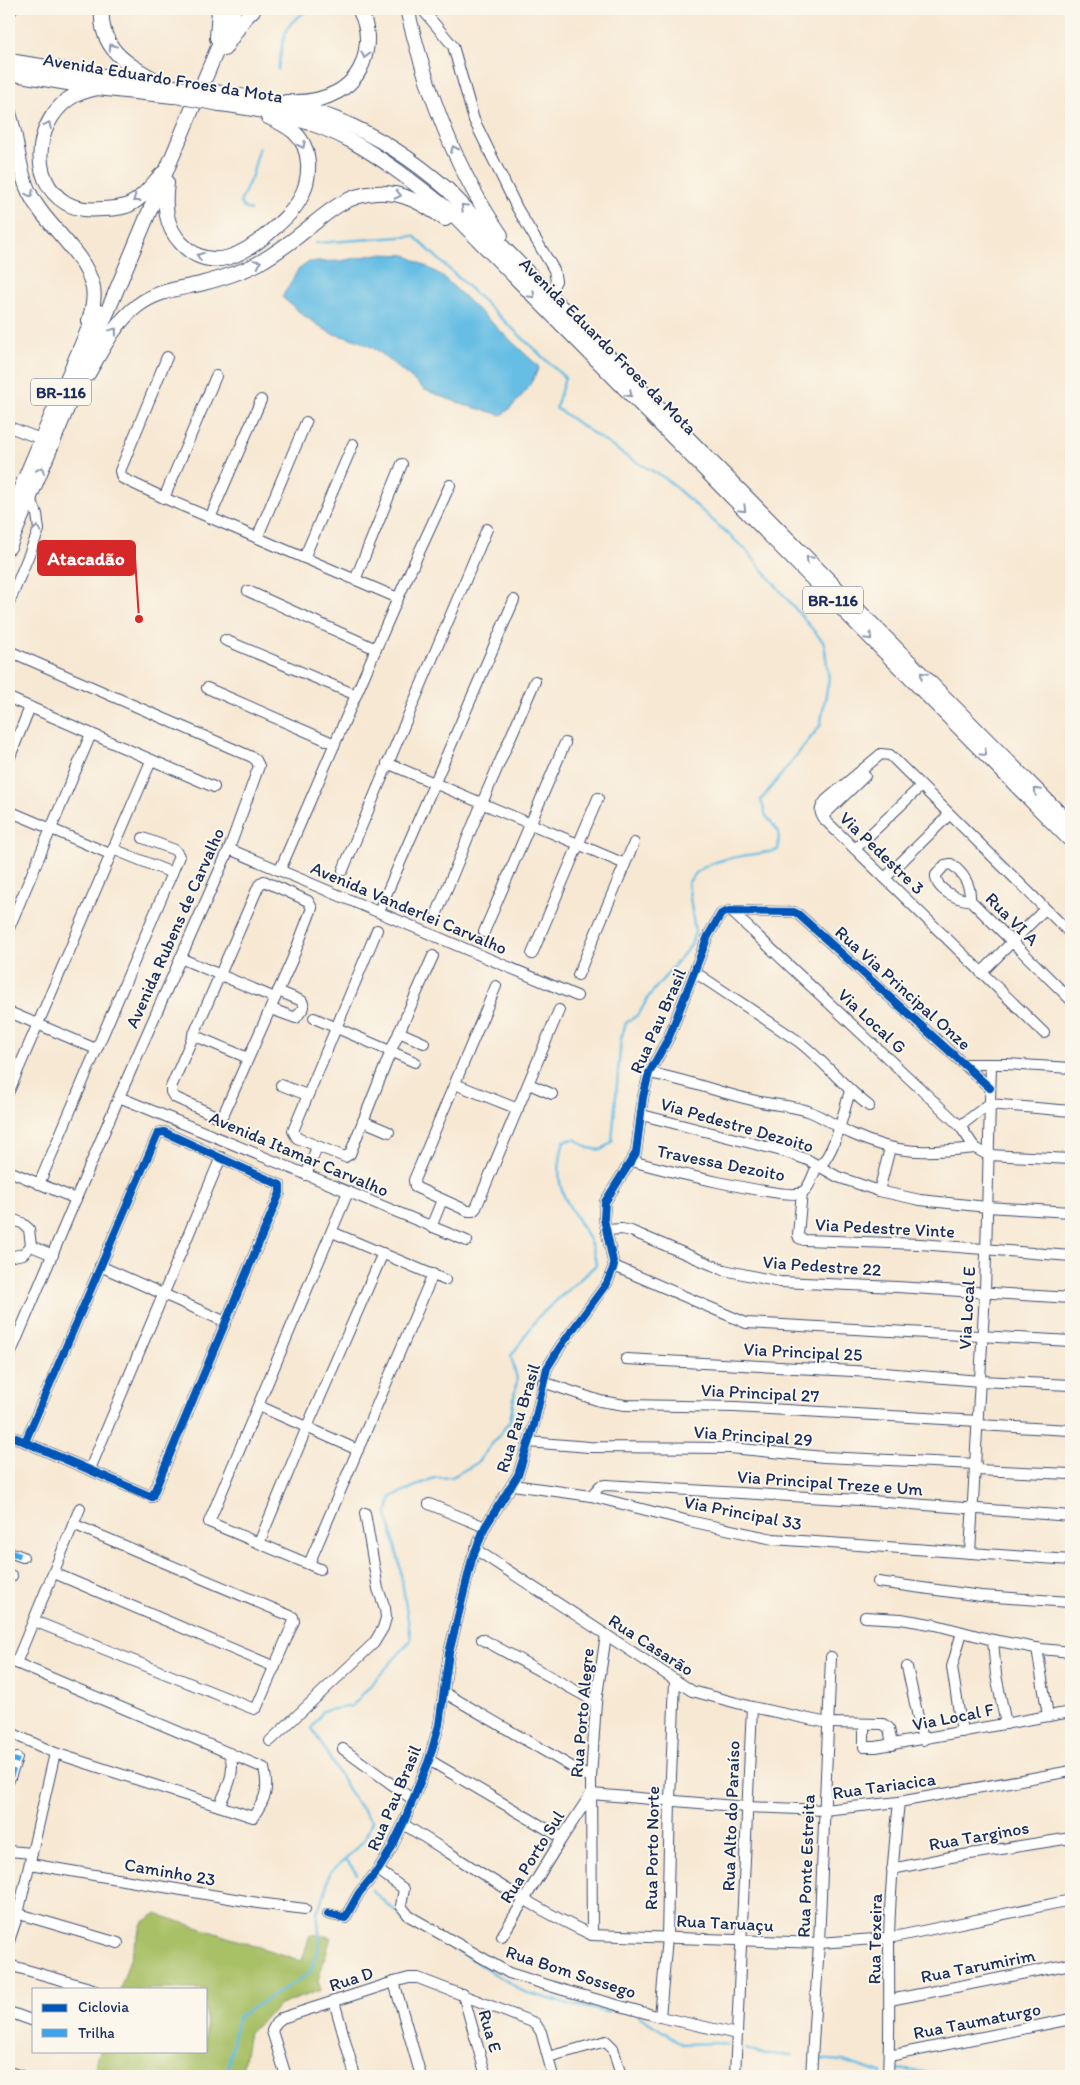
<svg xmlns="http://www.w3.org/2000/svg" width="1080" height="2085" font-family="Itim,sans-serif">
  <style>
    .green { fill: #a8c066; stroke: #627862 }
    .water { fill: #66bee4; stroke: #4076a1 }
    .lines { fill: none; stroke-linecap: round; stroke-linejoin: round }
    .stream { stroke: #66bee4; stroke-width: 2.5 }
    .minor-casing { stroke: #3c4b70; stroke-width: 12 }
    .highway-casing { stroke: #3c4b70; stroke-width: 16 }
    .minor { stroke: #fff; stroke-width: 10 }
    .highway { stroke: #fff; stroke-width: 14 }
    .highway-bridge-casing { stroke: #3c4b70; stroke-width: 16; stroke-linecap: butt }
    .highway-bridge { stroke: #fff; stroke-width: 14 }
    .quiet { stroke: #3da3ed; stroke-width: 6; stroke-dasharray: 12 6; stroke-linecap: butt }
    .cycleway-casing { stroke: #fbf7ec; stroke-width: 11 }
    .cycleway { stroke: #0057b8; stroke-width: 8 }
    .oneway { stroke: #8d97ae }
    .labels { text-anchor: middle; stroke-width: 4; stroke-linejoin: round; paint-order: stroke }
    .shield { fill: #fbf7ec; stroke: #5e6b89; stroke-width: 1 }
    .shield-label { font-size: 16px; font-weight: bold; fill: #1b2f5e }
    .street-label { font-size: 18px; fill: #1b2f5e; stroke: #fbf7ec }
    .leader { fill: none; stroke: #d62828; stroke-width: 2 }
    .callout-dot { fill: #d62828; stroke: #fbf7ec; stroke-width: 2 }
    .callout { fill: #d62828; stroke: #d62828; stroke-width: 2 }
    .callout-label { font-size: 19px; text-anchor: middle; font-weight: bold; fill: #fff }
  </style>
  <rect width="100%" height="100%" fill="#fbf7ec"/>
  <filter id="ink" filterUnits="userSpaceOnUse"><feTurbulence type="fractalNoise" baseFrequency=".02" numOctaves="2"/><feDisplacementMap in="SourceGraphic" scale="10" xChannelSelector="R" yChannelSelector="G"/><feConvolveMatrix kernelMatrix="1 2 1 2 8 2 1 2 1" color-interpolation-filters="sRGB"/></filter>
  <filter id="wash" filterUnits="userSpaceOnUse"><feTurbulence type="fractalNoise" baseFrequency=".0096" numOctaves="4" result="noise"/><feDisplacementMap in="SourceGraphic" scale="20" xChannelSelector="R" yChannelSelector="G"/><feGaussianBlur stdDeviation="1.12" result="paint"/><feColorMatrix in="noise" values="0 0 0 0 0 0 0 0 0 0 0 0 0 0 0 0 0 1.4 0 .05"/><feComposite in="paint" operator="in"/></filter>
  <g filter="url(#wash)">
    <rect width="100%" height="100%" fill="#f7e8d3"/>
    <!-- green -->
    <path class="green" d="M156,1914L302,1961L310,1934L331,1937L318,1981L321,1990L280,2005L249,2032L241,2076H92L100,2051H206V1989H120L142,1923Z"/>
    <!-- water -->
    <path class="water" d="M378,254L406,255L441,275L539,367C531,386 518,403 502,415L464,405L425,390L377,350L357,340L330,333L303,315L282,297L298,270L309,262L341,261Z"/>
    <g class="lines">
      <!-- stream -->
      <g class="stream">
        <path d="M278,70C284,39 280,24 311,9"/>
        <path d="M250,210L244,208L240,203L253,173L259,148"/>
        <path d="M346,1859L357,1874"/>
        <path d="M372,1890L390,1907L404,1916"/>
        <path d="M442,1941L524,1992L568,2004L606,2012L616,2009"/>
        <path d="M639,2016L682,2044L717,2043L727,2045"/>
        <path d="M745,2049L765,2055H792"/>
        <path d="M815,2059L843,2061L881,2073"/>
        <path d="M895,2069L964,2076"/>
        <path d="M226,2076L238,2017L310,1973L320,1942L317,1911L323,1900L330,1872L346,1859L365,1839L372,1821L353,1798L312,1728L323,1711L352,1706L411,1640L399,1561L387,1515L391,1497L434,1478L452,1477L477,1463L510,1421L517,1379L511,1356L539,1316L596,1265C594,1239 576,1220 565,1198C556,1181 559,1159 564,1141L575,1139L588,1148L601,1150L612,1142L621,1039L626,1023L639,1014L649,996L691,945L695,932L688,883C692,878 696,872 701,869C725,855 753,856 778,850L779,832L766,816L761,800L820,726L829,679L824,643L746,550L665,478L626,456L556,408L565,378L414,236L316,243"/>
      </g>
    </g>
  </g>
  <g filter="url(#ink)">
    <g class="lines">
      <defs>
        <g id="minor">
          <path d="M422,9L453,46L474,120L517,208L554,270L556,281L549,294"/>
          <path d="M167,357L120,471L122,478L164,498L398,598"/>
          <path d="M9,427L41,439"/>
          <path d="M164,498L216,376"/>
          <path d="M210,518L261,400"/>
          <path d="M257,538L306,422"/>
          <path d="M304,558L353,444"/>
          <path d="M355,580L402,464"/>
          <path d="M248,591L376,649"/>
          <path d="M9,603L39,530L37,514L30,497"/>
          <path d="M225,640L356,695"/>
          <path d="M9,651L252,757L256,760L259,766L229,849L119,1097L9,1357"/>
          <path d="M207,688L335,744"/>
          <path d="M9,698L214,787"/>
          <path d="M9,759L30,707"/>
          <path d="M387,763L625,864L578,975"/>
          <path d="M9,811L110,854"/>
          <path d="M822,817L865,776"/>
          <path d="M113,849L172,873L179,856L175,850L143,838"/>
          <path d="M229,849L577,996"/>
          <path d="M855,849L921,786"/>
          <path d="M625,864L634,843"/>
          <path d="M280,870L398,598L450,485"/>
          <path d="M343,870L487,529"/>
          <path d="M885,878L949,815"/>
          <path d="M264,881L308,901L312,908L292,960L224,1113L221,1116H216L174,1097L171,1092V1087L259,885Z"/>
          <path d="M970,900C958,900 935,890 936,875L945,865L951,864C963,873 971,885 970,900L1071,1000"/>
          <path d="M379,911L514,600"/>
          <path d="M732,912L960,1126L975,1148L988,1155L1071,1159"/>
          <path d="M437,913L482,803L535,681"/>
          <path d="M9,928L91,734"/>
          <path d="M377,930L293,1131L297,1138L345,1157L350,1154L393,1046L433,956"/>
          <path d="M484,932L565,743"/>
          <path d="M532,954L598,798"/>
          <path d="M180,958L275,998"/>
          <path d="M696,973L798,1041C824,1061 843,1086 869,1106"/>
          <path d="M981,973L1045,909"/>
          <path d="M496,986L414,1180L415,1187L468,1211H473L476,1208L559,1010"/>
          <path d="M271,1009L296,1018L304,1007L302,1001L278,991"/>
          <path d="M9,1012L96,1049"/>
          <path d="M314,1018L415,1062"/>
          <path d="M399,1032L424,1043"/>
          <path d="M1044,1033L825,820C818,812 820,808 826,800L881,754L890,755L1071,934"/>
          <path d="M193,1035L248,1058"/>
          <path d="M964,1064H1006L1071,1068"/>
          <path d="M649,1073C684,1079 717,1092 752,1100C770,1105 790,1105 808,1111C824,1117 837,1127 852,1134C898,1155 926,1153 975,1148"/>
          <path d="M455,1084L518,1109"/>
          <path d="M529,1084L552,1094"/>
          <path d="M281,1085L307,1095"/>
          <path d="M9,1091L151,761"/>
          <path d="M119,1097L467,1241"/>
          <path d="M642,1115L786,1152L808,1160L838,1177L879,1191L920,1200L987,1207L1071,1212"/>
          <path d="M363,1121L389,1132"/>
          <path d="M960,1126L989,1104L1071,1111"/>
          <path d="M632,1161C656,1168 784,1200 801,1193C810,1189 812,1175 817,1167C819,1164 823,1163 825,1160C838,1140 843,1114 850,1091"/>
          <path d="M9,1171L76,1199"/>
          <path d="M306,1175L317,1147"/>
          <path d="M39,1184L172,873"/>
          <path d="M879,1191L890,1148"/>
          <path d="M802,1192L798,1235L799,1238L804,1240L920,1244L1071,1256"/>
          <path d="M9,1218L22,1223L29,1229L31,1246L53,1255"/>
          <path d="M431,1227L442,1200"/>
          <path d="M606,1230L622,1229L631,1231L724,1270L780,1282L897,1287L1071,1298"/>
          <path d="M332,1232L445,1280"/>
          <path d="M9,1257L23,1254L31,1246"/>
          <path d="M100,1266L226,1322"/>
          <path d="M614,1266L746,1323L1071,1341"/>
          <path d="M626,1359L872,1372L980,1381L1071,1385"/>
          <path d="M543,1382L600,1401L625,1405L735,1407L978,1421"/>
          <path d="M259,1406L358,1450"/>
          <path d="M979,1425L1071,1430"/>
          <path d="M9,1435L152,1497L280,1193V1185L164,1132L158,1133L25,1442"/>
          <path d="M528,1442L589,1447L730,1448L824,1457L976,1464"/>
          <path d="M90,1469L221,1157"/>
          <path d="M976,1470L1071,1474"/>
          <path d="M513,1485L591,1496L689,1521L773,1539L1071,1560"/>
          <path d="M591,1496L600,1486L606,1485L859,1500L1071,1516"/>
          <path d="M429,1504L485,1527"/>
          <path d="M259,1543L307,1427L383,1253"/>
          <path d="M475,1549L692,1691L752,1707L828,1723L883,1724L889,1728L892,1745"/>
          <path d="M9,1552L23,1557"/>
          <path d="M970,1553L985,1292L991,1064"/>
          <path d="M309,1564L433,1274"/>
          <path d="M320,1569L209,1522L348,1192"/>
          <path d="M54,1573L275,1667"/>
          <path d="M9,1574L12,1576"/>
          <path d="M878,1582L981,1596L1071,1602"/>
          <path d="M865,1617L901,1619L936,1625L993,1640L1041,1649L1071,1652"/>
          <path d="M34,1621L254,1709L257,1707L294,1621L293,1617L73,1524"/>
          <path d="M962,1632L952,1667L962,1732"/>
          <path d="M482,1639L596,1702"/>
          <path d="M993,1640L996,1675L1006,1724"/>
          <path d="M1037,1648L1048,1716"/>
          <path d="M9,1660L264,1768C269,1790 266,1798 253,1817L55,1753L9,1732"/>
          <path d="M16,1663L80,1508"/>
          <path d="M907,1667L923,1740"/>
          <path d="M445,1693L591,1778"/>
          <path d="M864,1724V1747H876L1071,1712"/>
          <path d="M270,1741L374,1643L383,1628L386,1618L385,1608L378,1589L365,1513"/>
          <path d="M343,1749L412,1799"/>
          <path d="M429,1760L562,1838"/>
          <path d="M9,1780L17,1758"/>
          <path d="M591,1794L747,1807L824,1810L899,1802L1071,1771"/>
          <path d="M219,1806C227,1789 237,1771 229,1753"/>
          <path d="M403,1824C465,1862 526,1905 592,1935L819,1943L889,1938L1071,1900"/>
          <path d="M9,1851L32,1853"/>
          <path d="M30,1864L258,1903L305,1909"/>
          <path d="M892,1869L951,1857L1071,1838"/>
          <path d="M378,1870L404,1889L401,1906L409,1916L509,1973L563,1990L660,2017L737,2034"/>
          <path d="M9,1911L118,1943"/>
          <path d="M328,1914L345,1918L359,1893L378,1870L390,1851L403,1824L429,1760L439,1725L449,1653L472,1559L485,1527L518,1475L534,1425L547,1368L560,1347L607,1283L614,1266L604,1219L605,1202L636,1153L643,1097L649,1073L669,1037L708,936L721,914L729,911L794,912L798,914L990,1088"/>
          <path d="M592,1935L591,1778L596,1702L606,1635"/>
          <path d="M502,1936L562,1838L591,1794"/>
          <path d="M9,1941L18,1914L55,1753"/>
          <path d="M9,1965L93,1989"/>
          <path d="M394,1982L409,1978H418L535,2023L541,2032L553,2076"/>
          <path d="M463,1994L486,2076"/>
          <path d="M890,2000L1071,1964"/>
          <path d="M334,2001L355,2076"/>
          <path d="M9,2012L34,2021"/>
          <path d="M660,2017L667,1937L670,1800L675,1681"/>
          <path d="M889,2056L1071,2019"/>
          <path d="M548,2057L606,2041L613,2048L621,2076"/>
          <path d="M9,2072L21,2076"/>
          <path d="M286,2076L272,2031L276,2023L282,2018L394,1982L421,2076"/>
          <path d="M735,2076L752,1707"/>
          <path d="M811,2076L819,1943L831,1657"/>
          <path d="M888,2076C890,2030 889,1985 889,1939C890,1893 894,1848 899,1802"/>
        </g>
        <g id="highway">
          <path d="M9,9H10"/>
          <path d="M102,9C99,49 127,64 157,81"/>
          <path d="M407,9C426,88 454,168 501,235"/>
          <path d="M217,38L219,9"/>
          <path d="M224,49L244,19L254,9"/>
          <path d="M9,61L180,88"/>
          <path d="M9,73L97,88L173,96"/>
          <path d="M97,88C90,90 82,92 75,95C36,116 26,179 66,203C78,210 90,210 103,209C110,209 119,208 126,206C141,201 152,184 163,173"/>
          <path d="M222,93C259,99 303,106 338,120C377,136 415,161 447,189L672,422L1071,825"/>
          <path d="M286,102C323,104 360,90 366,50C369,35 366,22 359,9"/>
          <path d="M220,104C266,110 312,119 353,142C387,161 419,187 450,211L1071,841"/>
          <path d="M9,113C18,139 17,167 29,192C45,226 83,249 93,287C95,299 92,310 89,321"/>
          <path d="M167,183C164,205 165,226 181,243C211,275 245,254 271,231C282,221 295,210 301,197C311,177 312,148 294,132C287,126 277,121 268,117"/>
          <path d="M88,374C102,350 114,324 137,306C156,291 177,289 200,284C219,279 240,273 257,264C275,254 291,242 307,229C328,212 346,195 376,193C402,191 424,204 445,219"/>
          <path d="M9,516L87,332L99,312"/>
          <path d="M9,547L234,9"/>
        </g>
      </defs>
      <!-- minor casing -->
      <use href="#minor" class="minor-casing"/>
      <!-- highway casing -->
      <use href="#highway" class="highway-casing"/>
      <!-- minor -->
      <use href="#minor" class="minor"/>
      <!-- highway -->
      <use href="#highway" class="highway"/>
      <defs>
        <g id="highway-bridge">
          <path d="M180,88L222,93"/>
          <path d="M176,96L220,104"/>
        </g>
      </defs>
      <!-- highway-bridge casing -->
      <use href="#highway-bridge" class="highway-bridge-casing"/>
      <!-- highway-bridge -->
      <use href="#highway-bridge" class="highway-bridge"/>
      <!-- quiet -->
      <g class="quiet">
        <path d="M9,1552L23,1557"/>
        <path d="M9,1574L12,1576"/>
        <path d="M9,1780L17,1758"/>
      </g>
      <defs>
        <g id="cycleway">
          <path d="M9,1435L152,1497L280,1193V1185L164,1132L158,1133L25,1442"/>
          <path d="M328,1914L345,1918L359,1893L378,1870L390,1851L403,1824L429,1760L439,1725L449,1653L472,1559L485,1527L518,1475L534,1425L547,1368L560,1347L607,1283L614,1266L604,1219L605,1202L636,1153L643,1097L649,1073L669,1037L708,936L721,914L729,911L794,912L798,914L990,1088"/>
        </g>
      </defs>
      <!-- cycleway casing -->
      <use href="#cycleway" class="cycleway-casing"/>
      <!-- cycleway -->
      <use href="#cycleway" class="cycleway"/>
    </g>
    <!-- one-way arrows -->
    <defs><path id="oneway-chevron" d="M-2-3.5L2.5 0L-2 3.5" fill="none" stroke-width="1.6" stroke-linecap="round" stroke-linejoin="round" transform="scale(1.25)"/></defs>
    <g class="oneway">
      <use href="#oneway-chevron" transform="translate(112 47) rotate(-124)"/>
      <use href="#oneway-chevron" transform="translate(365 55) rotate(104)"/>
      <use href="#oneway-chevron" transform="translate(48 125) rotate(-64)"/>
      <use href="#oneway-chevron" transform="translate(302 145) rotate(63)"/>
      <use href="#oneway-chevron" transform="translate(454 149) rotate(-114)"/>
      <use href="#oneway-chevron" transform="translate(30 194) rotate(64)"/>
      <use href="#oneway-chevron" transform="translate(398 195) rotate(12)"/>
      <use href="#oneway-chevron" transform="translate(136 199) rotate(143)"/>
      <use href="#oneway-chevron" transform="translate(464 207) rotate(-135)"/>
      <use href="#oneway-chevron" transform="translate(200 256) rotate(-160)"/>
      <use href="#oneway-chevron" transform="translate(258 263) rotate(-27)"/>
      <use href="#oneway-chevron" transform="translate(532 295) rotate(46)"/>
      <use href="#oneway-chevron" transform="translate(114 331) rotate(-53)"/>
      <use href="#oneway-chevron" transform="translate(629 394) rotate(45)"/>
      <use href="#oneway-chevron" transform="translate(41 470) rotate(-68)"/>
      <use href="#oneway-chevron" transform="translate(743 509) rotate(45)"/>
      <use href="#oneway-chevron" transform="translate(37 529) rotate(-80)"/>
      <use href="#oneway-chevron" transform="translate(809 559) rotate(-135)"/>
      <use href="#oneway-chevron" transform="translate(869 637) rotate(45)"/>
      <use href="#oneway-chevron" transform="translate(923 675) rotate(-135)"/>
      <use href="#oneway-chevron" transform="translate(984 753) rotate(45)"/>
      <use href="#oneway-chevron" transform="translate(1037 791) rotate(-135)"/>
    </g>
  </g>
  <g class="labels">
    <!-- shield labels -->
    <g class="shield">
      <rect x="31" y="378.5" width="60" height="27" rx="4"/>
      <rect x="803" y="586.5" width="60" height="27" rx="4"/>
    </g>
    <g class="shield-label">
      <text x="61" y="398">BR-116</text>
      <text x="833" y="606">BR-116</text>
    </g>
    <!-- street labels -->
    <g class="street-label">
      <text transform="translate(163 78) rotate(9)" y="6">Avenida Eduardo Froes da Mota</text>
      <text transform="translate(608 346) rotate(45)" y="6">Avenida Eduardo Froes da Mota</text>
      <text transform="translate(882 853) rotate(44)" y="6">Via Pedestre 3</text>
      <text transform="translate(409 908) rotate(23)" y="6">Avenida Vanderlei Carvalho</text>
      <text transform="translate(1012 919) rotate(45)" y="6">Rua VI A</text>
      <text transform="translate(175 928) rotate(-66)" y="6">Avenida Rubens de Carvalho</text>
      <text transform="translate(903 988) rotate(42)" y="6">Rua Via Principal Onze</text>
      <text transform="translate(658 1021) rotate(-66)" y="6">Rua Pau Brasil</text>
      <text transform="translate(872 1021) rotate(43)" y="6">Via Local G</text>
      <text transform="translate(737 1125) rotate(16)" y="6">Via Pedestre Dezoito</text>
      <text transform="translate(299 1154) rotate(23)" y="6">Avenida Itamar Carvalho</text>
      <text transform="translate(721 1163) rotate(11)" y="6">Travessa Dezoito</text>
      <text transform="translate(885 1228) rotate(3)" y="6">Via Pedestre Vinte</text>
      <text transform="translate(822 1266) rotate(4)" y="6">Via Pedestre 22</text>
      <text transform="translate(967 1308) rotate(-87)" y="6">Via Local E</text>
      <text transform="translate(803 1352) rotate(3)" y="6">Via Principal 25</text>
      <text transform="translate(760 1393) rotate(3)" y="6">Via Principal 27</text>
      <text transform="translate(518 1418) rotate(-73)" y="6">Rua Pau Brasil</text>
      <text transform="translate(753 1436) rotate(4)" y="6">Via Principal 29</text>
      <text transform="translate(830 1483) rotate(4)" y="6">Via Principal Treze e Um</text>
      <text transform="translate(743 1513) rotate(11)" y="6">Via Principal 33</text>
      <text transform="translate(651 1645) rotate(33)" y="6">Rua Casarão</text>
      <text transform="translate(582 1713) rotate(-85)" y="6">Rua Porto Alegre</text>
      <text transform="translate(953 1717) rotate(-11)" y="6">Via Local F</text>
      <text transform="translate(884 1786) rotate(-8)" y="6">Rua Tariacica</text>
      <text transform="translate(394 1798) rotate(-67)" y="6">Rua Pau Brasil</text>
      <text transform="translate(731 1816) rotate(-88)" y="6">Rua Alto do Paraíso</text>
      <text transform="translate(979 1836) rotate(-10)" y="6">Rua Targinos</text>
      <text transform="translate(652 1848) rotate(-89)" y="6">Rua Porto Norte</text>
      <text transform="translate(532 1857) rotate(-58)" y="6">Rua Porto Sul</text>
      <text transform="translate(806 1866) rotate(-88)" y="6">Rua Ponte Estreita</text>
      <text transform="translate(170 1872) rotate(10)" y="6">Caminho 23</text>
      <text transform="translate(725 1923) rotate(3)" y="6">Rua Taruaçu</text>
      <text transform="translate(875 1939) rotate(-89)" y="6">Rua Texeira</text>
      <text transform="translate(978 1966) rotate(-11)" y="6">Rua Tarumirim</text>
      <text transform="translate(571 1972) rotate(18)" y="6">Rua Bom Sossego</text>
      <text transform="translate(351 1979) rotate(-18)" y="6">Rua D</text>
      <text transform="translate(977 2021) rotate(-11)" y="6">Rua Taumaturgo</text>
      <text transform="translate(490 2031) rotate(74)" y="6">Rua E</text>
    </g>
  </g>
  <!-- callouts -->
  <path class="leader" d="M139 619L135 558"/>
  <circle class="callout-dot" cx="139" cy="619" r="5"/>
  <rect class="callout" x="38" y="541" width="97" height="34" rx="5"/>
  <g class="callout-label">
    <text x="86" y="565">Atacadão</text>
  </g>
  <!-- margin -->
  <rect width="1080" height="2085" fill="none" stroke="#fbf7ec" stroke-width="30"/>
  <!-- legend -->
  <rect x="32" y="1988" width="175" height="65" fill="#fbf7ec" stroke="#a1a7b3"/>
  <rect x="42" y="2004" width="25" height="8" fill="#0057b8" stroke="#a1a7b3"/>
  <text x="78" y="2012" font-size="15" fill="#1b2f5e">Ciclovia</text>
  <rect x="42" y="2029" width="25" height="8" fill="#3da3ed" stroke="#a1a7b3"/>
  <text x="78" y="2038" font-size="15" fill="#1b2f5e">Trilha</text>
</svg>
